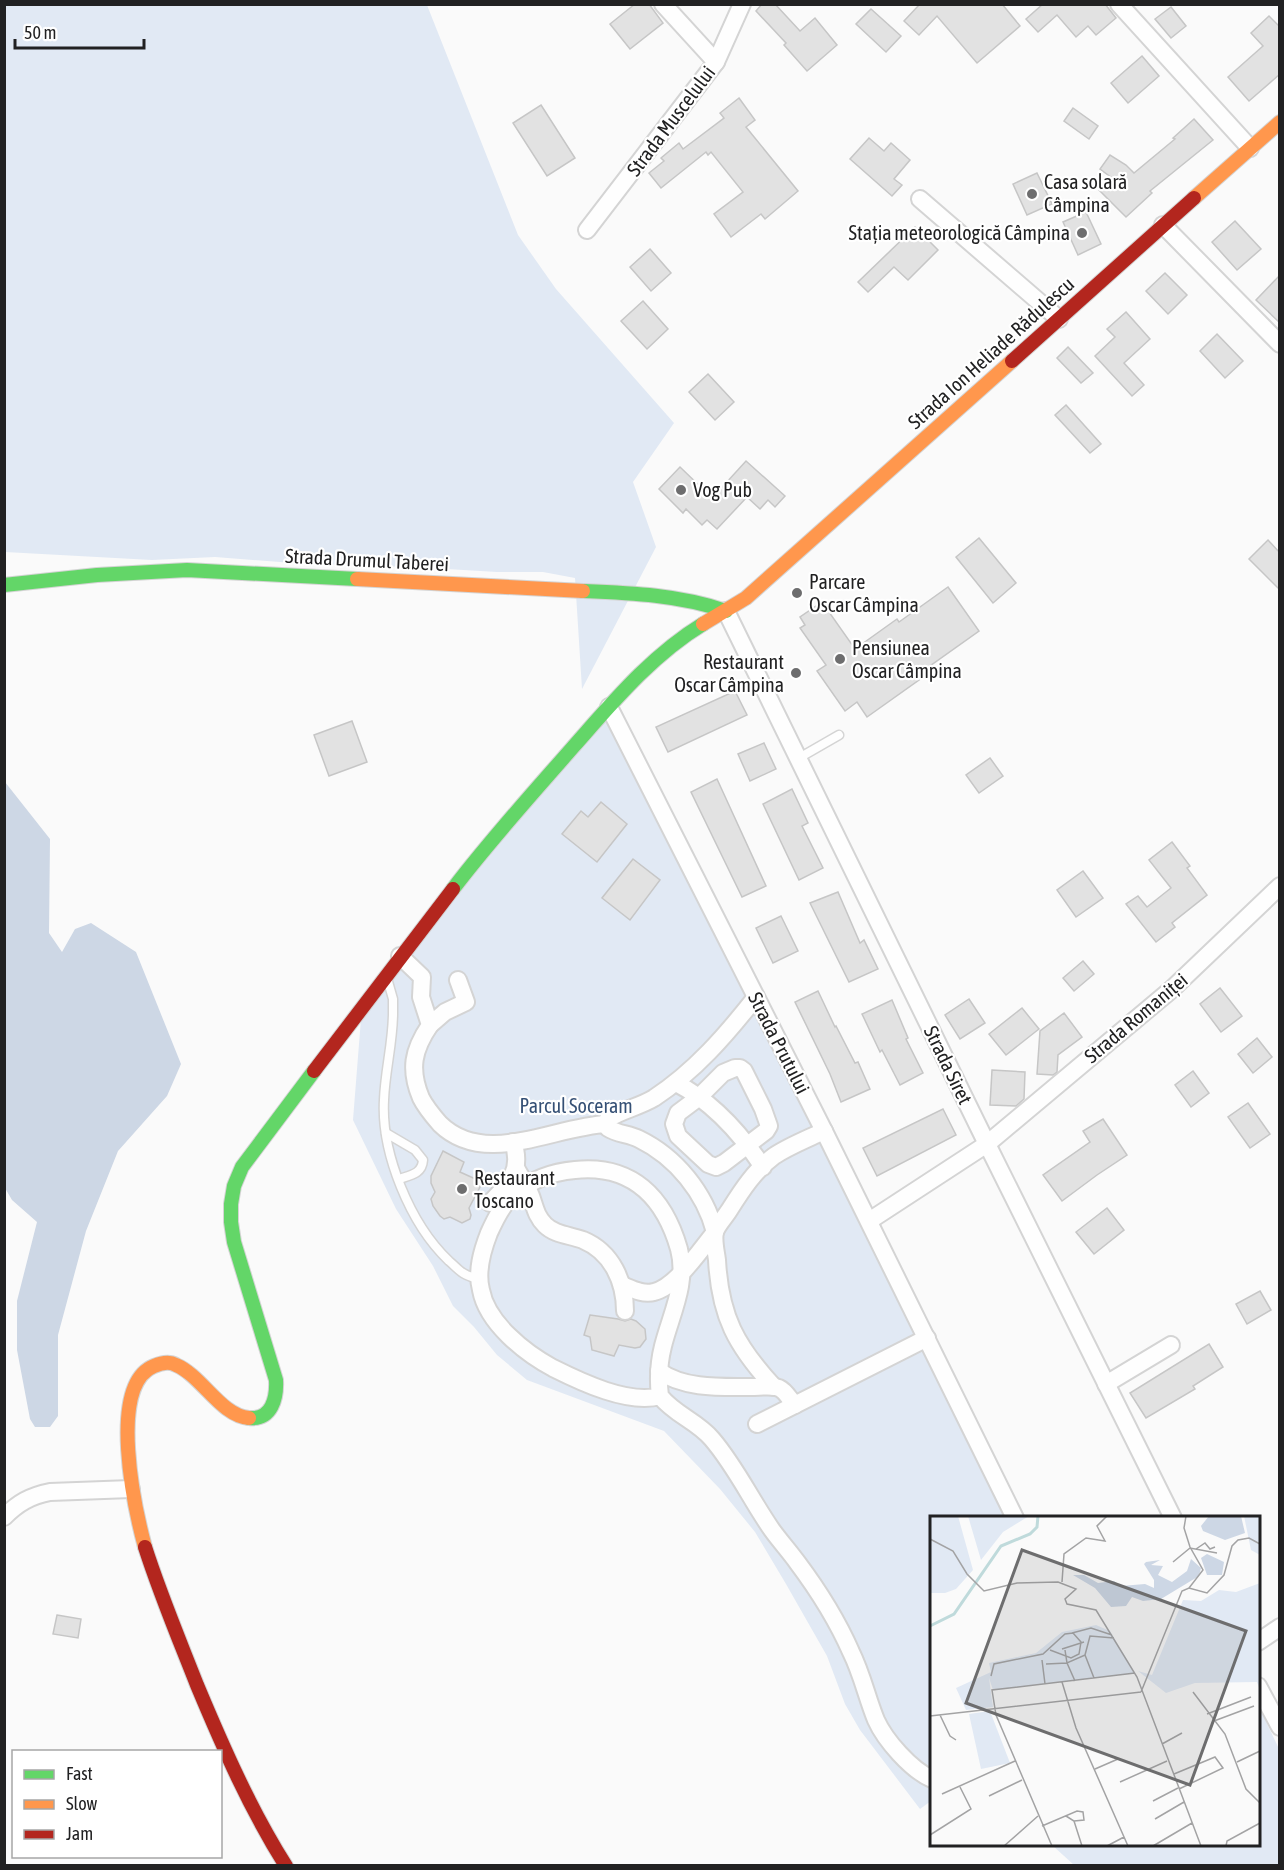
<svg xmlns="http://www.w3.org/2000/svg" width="1284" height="1870" font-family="'Asap Condensed',sans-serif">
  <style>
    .green { fill: #e1e9f4 }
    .forest { fill: #cdd7e5 }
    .building { fill: #e2e2e2; stroke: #c6c6c6; stroke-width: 1.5 }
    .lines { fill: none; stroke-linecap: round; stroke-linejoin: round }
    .lane-casing { stroke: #d4d4d4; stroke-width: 11 }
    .street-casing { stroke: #d4d4d4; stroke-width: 20 }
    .fast-casing { stroke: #d4d4d4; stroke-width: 16 }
    .slow-casing { stroke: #d4d4d4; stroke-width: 16 }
    .jam-casing { stroke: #d4d4d4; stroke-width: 16 }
    .lane { stroke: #fefefe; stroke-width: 8 }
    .street { stroke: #fefefe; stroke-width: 16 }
    .fast { stroke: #63d668; stroke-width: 14 }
    .slow { stroke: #ff974d; stroke-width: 14 }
    .jam { stroke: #b3261e; stroke-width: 14 }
    .poi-dot { fill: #6d6d6e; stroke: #fff; stroke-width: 2 }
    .labels { text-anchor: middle; stroke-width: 4.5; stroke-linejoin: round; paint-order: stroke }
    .street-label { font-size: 20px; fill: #212122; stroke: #fff }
    .poi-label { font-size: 20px; fill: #212122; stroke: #fff; text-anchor: start }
    .park-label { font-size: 20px; fill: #355075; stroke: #fff }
    .inset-river { fill: none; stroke: #bfdadb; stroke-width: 3 }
    .inset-road { fill: none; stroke: #a3a3a4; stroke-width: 1.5 }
    .view { fill: #6d6d6e; fill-opacity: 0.15; stroke: #6d6d6e; stroke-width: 3 }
    .inset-edge { fill: none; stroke: #212122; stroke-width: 3 }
  </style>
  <rect width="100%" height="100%" fill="#fafafa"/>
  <!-- green -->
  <g class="green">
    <path d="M4,5H427L518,235L556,289L674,423L633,482L656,547L582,689L575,578L543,572H497L413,567L306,564L215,557L152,560L5,552Z"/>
    <path d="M609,707L1014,1517L932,1518L931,1801L920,1809L860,1730L845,1704L827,1656L786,1584L755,1532L720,1489L664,1431L527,1380L497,1355L474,1327L453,1306L433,1266L396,1209L353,1120L362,1006Z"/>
    <path d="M1259,1707L1279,1749V1865H1074L1052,1845L1258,1844Z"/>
  </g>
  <!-- forest -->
  <path class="forest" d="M5,782L50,839L49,933L62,952L75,929L91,923L136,952L181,1064L167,1096L118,1151L86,1231L58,1335V1416L50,1427H35L30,1419L17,1350V1301L37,1222L12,1200L5,1188Z"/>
  <!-- building -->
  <g class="building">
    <path d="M635,4H649L663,23L630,49L610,24Z"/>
    <path d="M762,4H775L800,31L815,18L837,45L807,71L784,45L786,43L756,11Z"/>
    <path d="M920,4H1002L1020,26L977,63L937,16L919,35L904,21Z"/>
    <path d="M1043,4H1105L1116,18L1096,35L1088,26L1076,37L1057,15L1038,32L1026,19Z"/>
    <path d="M1171,7L1186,26L1171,38L1155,19Z"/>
    <path d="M871,9L901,36L886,52L856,24Z"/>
    <path d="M1269,16L1280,27V74L1249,101L1228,77L1263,46L1251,33Z"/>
    <path d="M1142,56L1159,76L1128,103L1111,83Z"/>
    <path d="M739,98L755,120L746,127L798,191L765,219L761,214L731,237L714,214L743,192L711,152L708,155L706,152L661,188L649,173L664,161L661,158L679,143L683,149L724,118L720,113Z"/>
    <path d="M541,105L575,158L547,176L513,123Z"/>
    <path d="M1073,108L1098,126L1089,139L1064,121Z"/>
    <path d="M1194,119L1213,140L1150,191L1152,193L1126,217L1099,190L1112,178L1100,169L1110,155L1126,165L1134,173L1175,139L1173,138Z"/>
    <path d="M869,138L884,151L891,143L910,160L894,179L902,185L892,196L850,159Z"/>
    <path d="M1037,173L1052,204L1027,215L1013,184Z"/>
    <path d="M1086,212L1101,244L1078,255L1063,222Z"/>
    <path d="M1235,221L1261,249L1237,270L1212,242Z"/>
    <path d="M915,227L938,250L908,280L894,267L868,292L858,282Z"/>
    <path d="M650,249L671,273L651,291L630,267Z"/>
    <path d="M1165,273L1187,295L1168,314L1146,291Z"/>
    <path d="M1280,275V323L1256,300Z"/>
    <path d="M643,301L668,329L647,349L621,321Z"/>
    <path d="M1126,312L1150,339L1124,363L1144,385L1132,396L1095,356L1115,337L1107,329Z"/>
    <path d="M1217,334L1243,361L1225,378L1200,351Z"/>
    <path d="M1068,347L1093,373L1081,383L1057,358Z"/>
    <path d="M708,374L734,402L715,420L689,392Z"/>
    <path d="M1066,405L1101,444L1090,453L1055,415Z"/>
    <path d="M746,461L785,496L775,507L768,500L760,509L747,497L717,529L707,520L702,525L686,509L683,513L659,489L680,467L707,493L710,490L715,495Z"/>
    <path d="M979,538L1016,583L993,603L956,557Z"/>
    <path d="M1268,540L1280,553V590L1249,559Z"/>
    <path d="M948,587L979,631L930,666L933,670L867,717L857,702L845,711L817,671L826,665L800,628L805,625L800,617L822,602L855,649L897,619L899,622Z"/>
    <path d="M735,691L747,715L668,752L656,727Z"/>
    <path d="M352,721L367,762L329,776L314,735Z"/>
    <path d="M764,743L776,769L750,781L738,754Z"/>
    <path d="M990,758L1003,776L979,793L966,775Z"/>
    <path d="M717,779L766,886L742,897L691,792Z"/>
    <path d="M792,789L808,823L802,826L823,868L799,880L763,804Z"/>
    <path d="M601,802L627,824L597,862L562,834L581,811L588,817Z"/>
    <path d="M1172,842L1190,866L1187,868L1207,895L1172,923L1175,927L1156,942L1126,904L1138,896L1147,907L1171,888L1149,860Z"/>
    <path d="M633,859L660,880L630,920L602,898Z"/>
    <path d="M1083,871L1103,898L1076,917L1057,890Z"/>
    <path d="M838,892L860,943L864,940L878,969L849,982L810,903Z"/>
    <path d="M781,916L798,951L773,963L756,928Z"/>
    <path d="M1083,961L1094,974L1074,991L1063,978Z"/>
    <path d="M1220,988L1242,1016L1221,1032L1200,1004Z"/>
    <path d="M818,991L835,1027L836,1026L855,1063L858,1062L870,1089L841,1102L830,1074L795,1002Z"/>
    <path d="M969,999L985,1023L960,1039L945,1015Z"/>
    <path d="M892,1000L908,1038L906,1039L923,1073L900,1085L882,1050L880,1052L862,1014Z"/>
    <path d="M1022,1008L1039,1029L1006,1055L989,1034Z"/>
    <path d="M1064,1013L1082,1037L1058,1055L1057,1072L1053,1075L1037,1074L1040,1031Z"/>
    <path d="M1257,1038L1272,1057L1253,1073L1238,1054Z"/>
    <path d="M992,1070L1025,1072L1024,1099L1016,1106L990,1105Z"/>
    <path d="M1193,1071L1209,1093L1191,1107L1175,1085Z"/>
    <path d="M1248,1103L1270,1134L1250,1148L1228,1117Z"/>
    <path d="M943,1109L956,1135L877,1176L863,1148Z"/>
    <path d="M1103,1119L1127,1155L1097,1175L1062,1201L1043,1175L1090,1142L1083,1131Z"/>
    <path d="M443,1151L464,1162L460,1172L480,1181V1187L469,1208L471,1215L470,1219L462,1223L450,1217L444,1219L440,1216L433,1206L431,1199L435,1192L431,1183V1176Z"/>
    <path d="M1107,1208L1124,1230L1094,1254L1076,1232Z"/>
    <path d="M1260,1291L1271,1310L1247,1324L1236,1304Z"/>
    <path d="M590,1315L618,1319L625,1321L631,1319L636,1321L645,1329L646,1339L640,1347L635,1348L619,1345L614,1356L592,1350L590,1337L584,1335Z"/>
    <path d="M1209,1344L1223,1367L1193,1386L1195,1389L1146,1418L1130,1393Z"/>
    <path d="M57,1615L81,1619L78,1638L53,1634Z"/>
  </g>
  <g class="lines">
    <defs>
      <g id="lane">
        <path d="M799,758L839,735"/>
        <path d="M387,978L393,999V1013C393,1042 385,1071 384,1100C381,1153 410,1224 449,1261C454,1265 458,1270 463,1273C468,1276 474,1278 480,1280"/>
        <path d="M386,1133L415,1150L423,1160C422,1174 411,1175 399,1179"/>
      </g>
      <g id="street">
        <path d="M663,4L716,62"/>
        <path d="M1119,4L1250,148"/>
        <path d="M920,199L1059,319"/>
        <path d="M1163,225L1280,344"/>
        <path d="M587,230L716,62L742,4"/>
        <path d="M726,611L987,1144L1173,1518"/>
        <path d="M609,707L824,1131L1015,1518"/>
        <path d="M400,956L422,977L421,997L430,1025C413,1050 409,1069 421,1098C426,1108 433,1116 440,1124C485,1168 554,1126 607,1124"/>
        <path d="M430,1025L445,1012L466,1002L458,980"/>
        <path d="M735,1068H740L744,1071L763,1109L769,1126L766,1131L724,1163L716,1167L708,1164L678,1136L674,1124L678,1113L698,1098L723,1073Z"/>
        <path d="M676,1083C711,1101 741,1134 763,1167"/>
        <path d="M516,1168C521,1177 527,1186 531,1196C535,1207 536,1216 545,1225C555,1235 570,1235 583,1240C612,1252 625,1282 625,1311"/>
        <path d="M490,1203C509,1184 523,1170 513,1142"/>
        <path d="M869,1221L987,1144L1172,989L1280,886"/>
        <path d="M622,1285C632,1289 643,1295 654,1292C676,1287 701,1249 715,1232C705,1193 676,1157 639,1139C629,1134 617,1134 608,1128V1119C622,1110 639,1107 654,1098C695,1071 726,1035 756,997"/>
        <path d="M659,1371C684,1389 721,1387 751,1387C760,1387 771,1385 779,1388C786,1391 790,1400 795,1405"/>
        <path d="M1106,1384L1171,1345"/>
        <path d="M774,1387C736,1346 720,1316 717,1260C716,1252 713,1240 715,1232C717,1225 726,1216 730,1209C742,1190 755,1170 774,1156C789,1146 807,1139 824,1131"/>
        <path d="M660,1396C629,1405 581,1382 553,1368C525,1353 487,1323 481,1290C476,1271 482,1251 489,1233C494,1222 501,1207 510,1198C528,1181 551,1172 575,1170C632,1164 664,1197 679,1249C688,1283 671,1314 663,1346C659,1362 658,1380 660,1396C675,1415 697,1421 712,1439C736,1467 751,1500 772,1530C780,1541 789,1551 797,1562C818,1590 837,1620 851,1652C862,1674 867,1698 876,1720C885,1740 911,1770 932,1779"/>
        <path d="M757,1424L927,1338"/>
        <path d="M4,1517C18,1503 30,1496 50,1492L131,1489"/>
        <path d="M1258,1642L1280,1627"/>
        <path d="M1258,1686L1280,1727"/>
      </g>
      <g id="fast">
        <path d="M4,585L97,575L187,570L357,579"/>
        <path d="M583,591C631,593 680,595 726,611"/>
        <path d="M453,889C491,839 533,793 574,746C613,702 652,655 703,624"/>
        <path d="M249,1418C272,1420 277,1398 276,1380L234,1242L231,1222V1204L234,1186L242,1167L314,1071"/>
      </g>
      <g id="slow">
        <path d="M1194,198L1280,122"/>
        <path d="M357,579L583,591"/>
        <path d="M703,624L746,598L1012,361"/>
        <path d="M145,1547C135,1510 107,1385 154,1366C161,1363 169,1361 176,1365C202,1376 221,1416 249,1418"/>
      </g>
      <g id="jam">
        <path d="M1012,361L1194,198"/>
        <path d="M314,1071L453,889"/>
        <path d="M145,1547C160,1594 179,1639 197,1685C223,1747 250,1809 286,1866"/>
      </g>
    </defs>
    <!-- lane casing -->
    <use href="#lane" class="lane-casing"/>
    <!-- street casing -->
    <use href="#street" class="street-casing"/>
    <!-- fast casing -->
    <use href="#fast" class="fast-casing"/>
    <!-- slow casing -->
    <use href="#slow" class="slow-casing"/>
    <!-- jam casing -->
    <use href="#jam" class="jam-casing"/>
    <!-- lane -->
    <use href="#lane" class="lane"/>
    <!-- street -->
    <use href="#street" class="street"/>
    <!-- fast -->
    <use href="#fast" class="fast"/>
    <!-- slow -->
    <use href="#slow" class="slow"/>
    <!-- jam -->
    <use href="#jam" class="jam"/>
  </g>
  <!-- markers -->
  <g class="poi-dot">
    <circle cx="1032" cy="194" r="6"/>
    <circle cx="1082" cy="233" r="6"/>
    <circle cx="681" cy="490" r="6"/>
    <circle cx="797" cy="593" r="6"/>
    <circle cx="840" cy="659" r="6"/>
    <circle cx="796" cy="673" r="6"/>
    <circle cx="462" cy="1189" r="6"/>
  </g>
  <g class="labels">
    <!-- street labels -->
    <g class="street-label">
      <text transform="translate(671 121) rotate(-53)" y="7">Strada Muscelului</text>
      <text transform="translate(991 353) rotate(-42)" y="7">Strada Ion Heliade Rădulescu</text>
      <text transform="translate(367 560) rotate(3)" y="7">Strada Drumul Taberei</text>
      <text transform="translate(1136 1018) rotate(-40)" y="7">Strada Romaniței</text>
      <text transform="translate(779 1043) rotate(63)" y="7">Strada Prutului</text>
      <text transform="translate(948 1065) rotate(64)" y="7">Strada Siret</text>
    </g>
    <!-- poi labels -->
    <g class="poi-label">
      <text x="1044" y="189">Casa solară<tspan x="1044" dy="23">Câmpina</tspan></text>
      <text x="1070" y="240" text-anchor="end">Stația meteorologică Câmpina</text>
      <text x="693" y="497">Vog Pub</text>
      <text x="809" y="589">Parcare<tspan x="809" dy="23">Oscar Câmpina</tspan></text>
      <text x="852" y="655">Pensiunea<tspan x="852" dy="23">Oscar Câmpina</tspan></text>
      <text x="784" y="669" text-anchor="end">Restaurant<tspan x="784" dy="23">Oscar Câmpina</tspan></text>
      <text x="474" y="1185">Restaurant<tspan x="474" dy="23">Toscano</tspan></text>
    </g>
    <!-- park labels -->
    <g class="park-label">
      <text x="576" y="1113">Parcul Soceram</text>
    </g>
  </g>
  <!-- overview -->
  <g transform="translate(930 1516)">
    <rect width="330" height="330" fill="#fafafa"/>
    <path d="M0,0H28L43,54L26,73L15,77H0ZM38,0H99L73,16L51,44ZM314,0H330V39L321,34ZM330,67V174L327,166L265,167L236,177L208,155L222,159L253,84L271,85L289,74L306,76ZM166,109L180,115L205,157L63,174L59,162L63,191L36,194L26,172L61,156L59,147L106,137L132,116ZM60,195L80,247L51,253L39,198Z" fill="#e1e9f4"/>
    <path d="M279,0H311L315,17L295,24L273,15L271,10ZM277,38L294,46L292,59H277L271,42ZM261,43L271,52L269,60L231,83L213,85L202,81L196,90L181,91L165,72L143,59H154L168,67L184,65L191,70L215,68L224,72V64L214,48L216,46L230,44L221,49L233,50L228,59L242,66L257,55Z" fill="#cdd7e5"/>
    <path class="inset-river" d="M0,110L24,98L71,30L100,18L107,11L108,0"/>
    <path class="inset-road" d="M256,0L254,12L260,31L273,54L259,72M0,23L23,35L37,58L54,75L87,67L128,66L146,73L135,83L137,88L166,94L207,161L271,330M266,33L275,27L280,33L285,31M243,46L260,32L287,37M132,66L134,38L156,22L175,25L167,10L177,0M142,117L161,112L182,119M132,133L154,126M135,134L137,147L155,139L164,162M155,139L160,120L184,122M112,144L115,168M116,148L137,147L145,165M61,160L64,148L113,138L135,118L143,117L151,126L149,138L141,142L120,134M132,166L146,212L198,330M211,176L252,75L259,72L277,77L294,59L302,30L308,24L319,22L330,28M263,176L295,218L316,273L330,287M277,198L321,181M10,199L20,220L26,224M0,200L211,176M284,205L324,190M232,228L252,217M307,246L330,235M165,253L188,243M244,258L285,241L293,252L249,273M190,266L237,245M12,278L85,245M59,280L92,264M223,285L248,272M136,300L144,305L152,330M225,303L254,286M112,310L147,295L153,296L154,304L144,305M0,319L41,293L30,271M74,330L108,300M122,330L66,199L62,174L205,157M177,330L194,321M223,330L262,307M296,330L297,325L330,307"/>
    <path class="view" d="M92,34L316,115L260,269L36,187Z"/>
    <rect width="330" height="330" class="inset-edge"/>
  </g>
  <!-- border -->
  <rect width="1284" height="1870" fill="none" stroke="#212122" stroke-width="12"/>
  <!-- legend -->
  <rect x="12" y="1750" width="210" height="108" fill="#ffffff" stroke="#a6a6a7" stroke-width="1.5"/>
  <rect x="24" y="1770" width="30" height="9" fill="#63d668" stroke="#a6a6a7" stroke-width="1.5"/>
  <text x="66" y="1780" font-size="18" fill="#212122">Fast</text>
  <rect x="24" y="1800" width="30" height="9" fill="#ff974d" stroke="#a6a6a7" stroke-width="1.5"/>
  <text x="66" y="1810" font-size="18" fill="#212122">Slow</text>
  <rect x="24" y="1830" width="30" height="9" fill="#b3261e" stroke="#a6a6a7" stroke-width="1.5"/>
  <text x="66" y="1840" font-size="18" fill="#212122">Jam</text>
  <!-- scale -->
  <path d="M15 39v9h129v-9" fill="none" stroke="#212122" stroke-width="3"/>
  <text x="24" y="39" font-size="18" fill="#212122" stroke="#ffffff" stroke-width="4.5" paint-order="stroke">50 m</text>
</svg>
